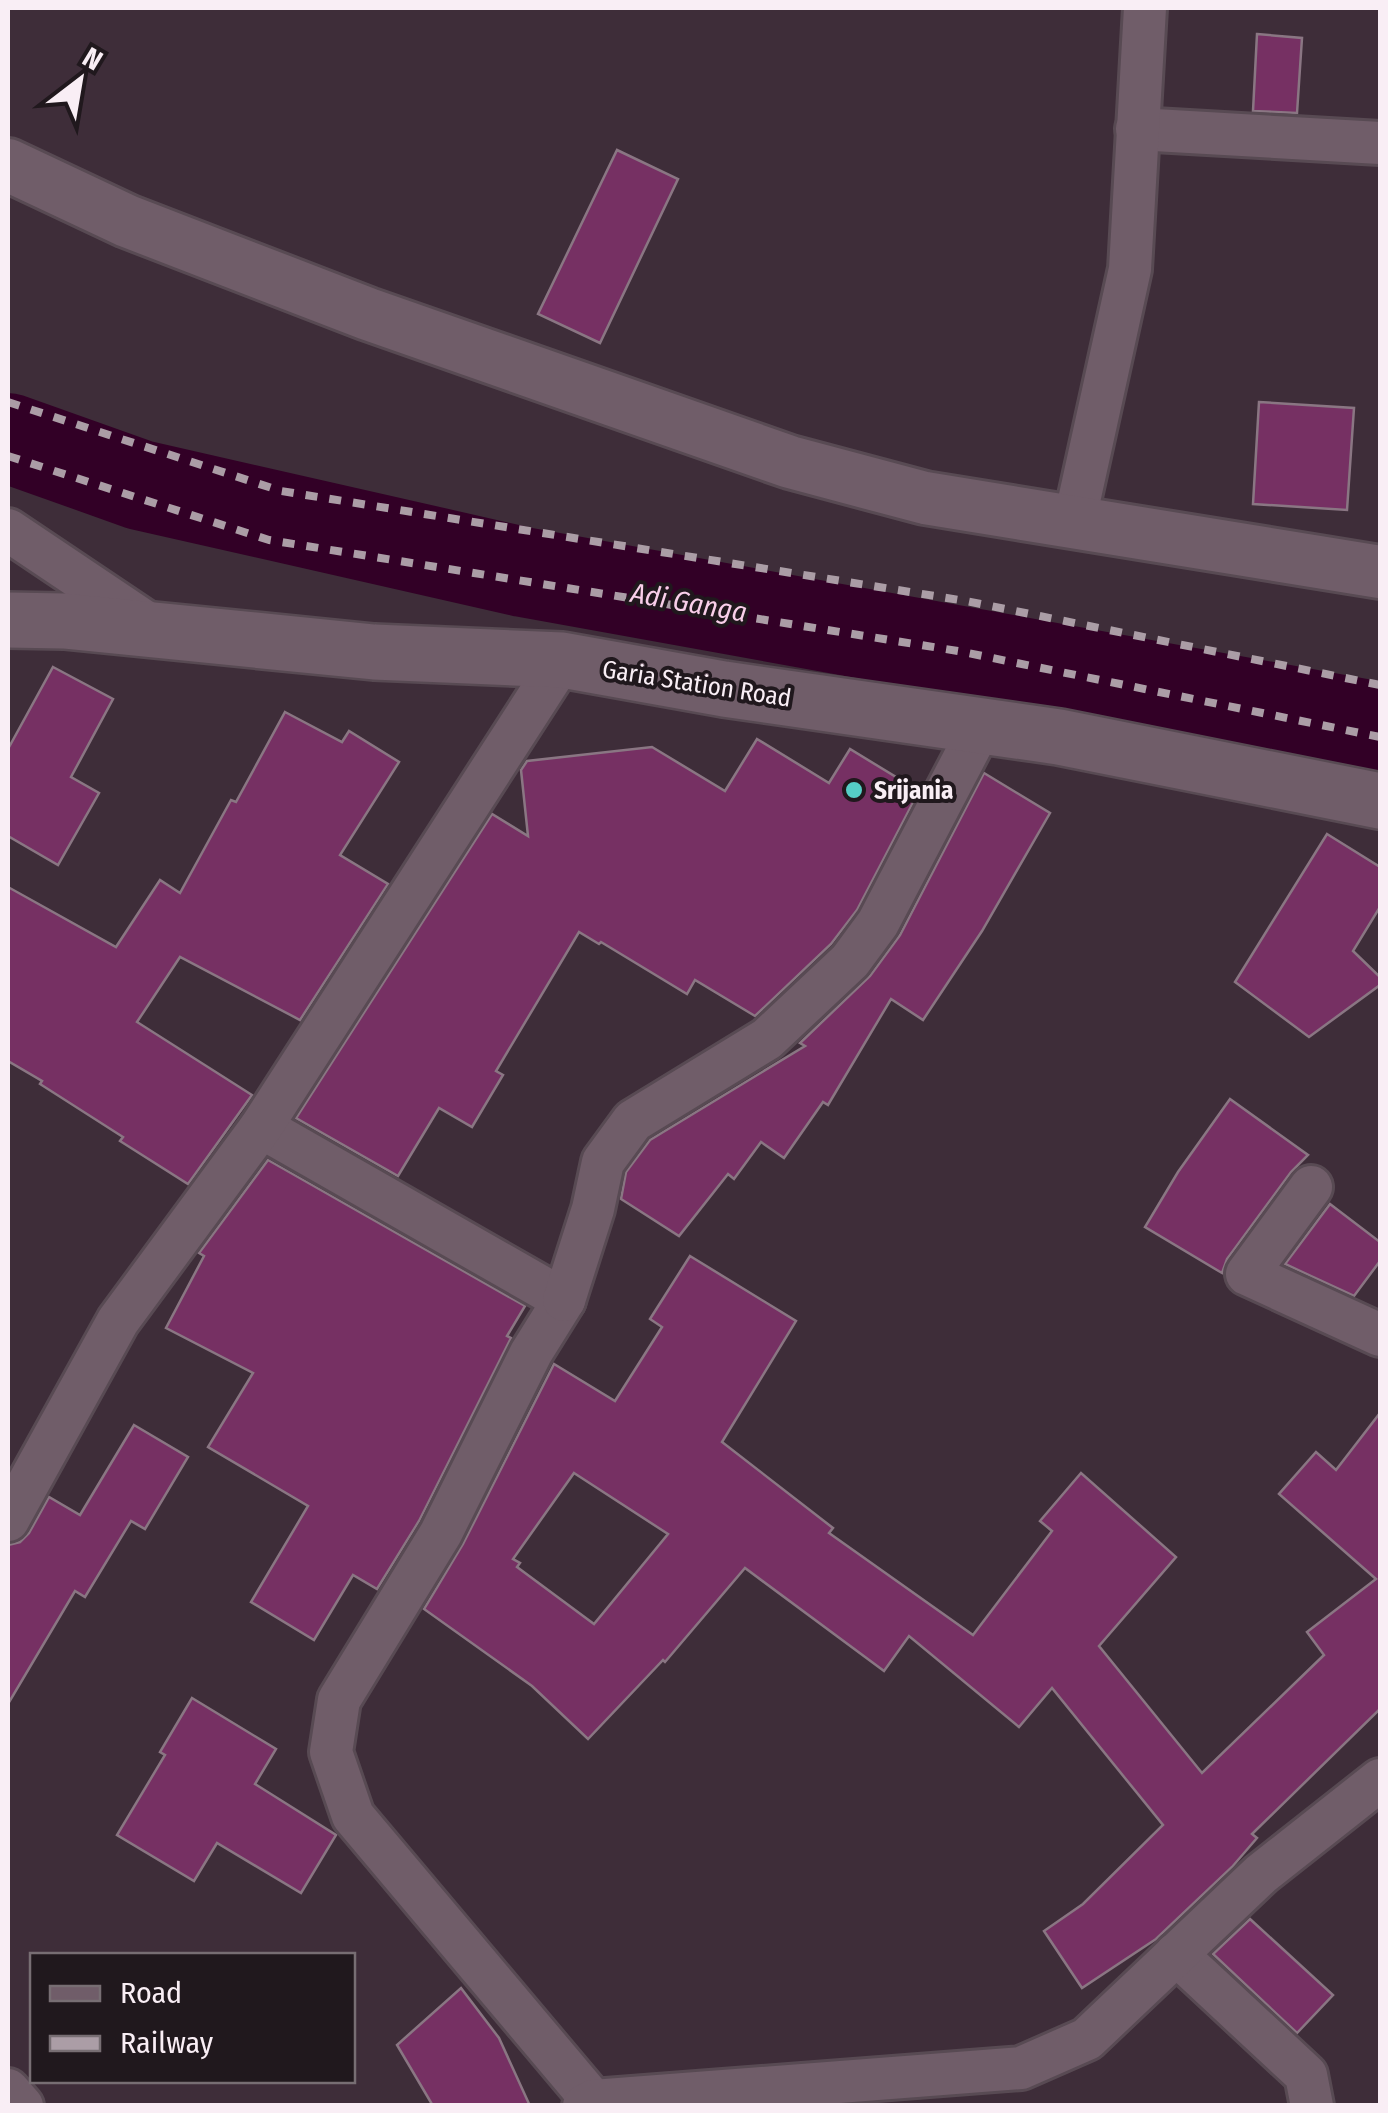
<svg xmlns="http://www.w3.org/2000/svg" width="1388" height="2113" font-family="'Fira Sans Condensed',sans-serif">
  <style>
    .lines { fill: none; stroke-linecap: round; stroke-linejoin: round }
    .river { stroke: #320026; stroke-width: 90 }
    .building { fill: #763063; stroke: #8a7683; stroke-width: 2.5; fill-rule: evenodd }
    .minor-casing { stroke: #584a53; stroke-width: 48 }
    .tertiary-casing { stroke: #584a53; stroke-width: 58 }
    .secondary-casing { stroke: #584a53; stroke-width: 60 }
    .minor { stroke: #705d69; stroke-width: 42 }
    .tertiary { stroke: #705d69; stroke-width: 52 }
    .secondary { stroke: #705d69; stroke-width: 55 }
    .rail { stroke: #ab9da6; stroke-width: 8; stroke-dasharray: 12 12; stroke-linecap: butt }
    .poi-dot { fill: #55cec6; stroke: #20181d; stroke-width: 4 }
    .labels { text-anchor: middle; stroke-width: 8; stroke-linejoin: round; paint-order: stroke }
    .street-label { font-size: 25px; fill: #f9eef5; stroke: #20181d }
    .poi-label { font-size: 25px; font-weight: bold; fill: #f9eef5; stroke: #20181d; text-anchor: start }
    .water-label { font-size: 28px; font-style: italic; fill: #f9cfea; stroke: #20181d }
  </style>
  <rect width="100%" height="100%" fill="#3e2d39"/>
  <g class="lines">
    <!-- river -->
    <path class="river" d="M8,438L140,485L523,572L1380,727"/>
  </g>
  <!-- building -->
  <g class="building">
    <path d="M1257,34L1302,38L1297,113L1253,111Z"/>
    <path d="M617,150L678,179L600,343L538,314Z"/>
    <path d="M1259,402L1354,408L1347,510L1253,504Z"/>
    <path d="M53,667L113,699L71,777L99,793L58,865L8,836V749Z"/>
    <path d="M285,712L342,742L349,731L399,762L340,855L388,884L300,1020L180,957L137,1022L252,1095L188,1184L120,1141L123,1137L40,1084L42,1081L8,1061V887L116,947L160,880L180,893L231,800L236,802Z"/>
    <path d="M757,739L829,783L850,749L919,791L857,910L831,944L755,1016L695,980L687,994L601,942L599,944L579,932L496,1071L503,1075L472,1127L439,1108L398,1176L296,1118L492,814L528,836L521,770L527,761L652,747L725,791Z"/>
    <path d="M984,773L1050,813L982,931L923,1020L891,999L828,1105L823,1102L784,1158L761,1142L734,1179L728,1174L679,1236L621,1199L626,1172L650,1140L805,1046L800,1043L870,976L900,935Z"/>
    <path d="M1327,834L1380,867V907L1353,951L1380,977V985L1309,1037L1235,982Z"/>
    <path d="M1230,1099L1308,1155L1291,1172L1227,1259L1222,1273L1145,1227L1178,1172Z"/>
    <path d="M268,1160L525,1306L507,1336L511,1338L419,1521L377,1589L353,1575L314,1640L251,1602L308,1506L208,1447L253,1373L166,1328L204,1256L199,1253Z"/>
    <path d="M1330,1204L1380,1242V1261L1354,1296L1285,1264Z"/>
    <path d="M690,1256L796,1321L722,1442L833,1528L829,1533L973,1635L1052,1531L1040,1521L1081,1473L1176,1557L1099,1646L1202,1773L1324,1655L1307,1632L1376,1579L1279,1494L1316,1452L1336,1470L1380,1413V1709L1252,1834L1257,1838L1232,1867L1156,1939L1082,1988L1044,1931L1083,1904L1163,1825L1052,1688L1019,1727L909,1636L884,1671L745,1568L665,1662L663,1660L588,1739L532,1686L424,1609L463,1544L554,1364L615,1401L662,1327L650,1319ZM574,1473L668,1534L594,1624L517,1567L520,1563L513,1559Z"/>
    <path d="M134,1425L188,1457L145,1529L131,1521L85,1597L75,1591L8,1704V1545L20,1542L29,1533L49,1497L80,1515Z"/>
    <path d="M192,1698L276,1749L255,1784L336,1835L301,1893L217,1843L194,1881L117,1835L165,1755L160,1752Z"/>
    <path d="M1250,1919L1333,1995L1297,2033L1213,1954Z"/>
    <path d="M461,1988L499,2038L530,2106H433L397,2045Z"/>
  </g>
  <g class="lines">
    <defs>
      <g id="minor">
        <path d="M1137,129L1380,143"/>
        <path d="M1075,519L1130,269L1145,8"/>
        <path d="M8,530L157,630"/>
        <path d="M261,1127L564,1300L531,1353L441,1533L339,1700L331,1752L353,1816L593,2101"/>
        <path d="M1311,1187L1247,1274L1380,1335"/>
        <path d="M564,1300L593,1209L603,1162L633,1121L767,1039L850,961L878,923L981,726"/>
        <path d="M8,1520L118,1321L261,1127L562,660"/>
        <path d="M1176,1954L1306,2075L1312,2106"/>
        <path d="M8,2090L22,2106"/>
        <path d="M584,2106L593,2101L1021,2068L1087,2039L1261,1874L1380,1780"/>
      </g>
      <path id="tertiary" d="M8,165L127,221L368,314L790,462L925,498L1380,572"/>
      <path id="secondary" d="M8,620L64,621L374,652L562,660L724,689L1059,737L1380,801"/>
    </defs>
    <!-- minor casing -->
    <use href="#minor" class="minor-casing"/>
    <!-- tertiary casing -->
    <use href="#tertiary" class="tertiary-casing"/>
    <!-- secondary casing -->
    <use href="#secondary" class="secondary-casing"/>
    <!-- minor -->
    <use href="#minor" class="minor"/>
    <!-- tertiary -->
    <use href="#tertiary" class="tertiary"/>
    <!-- secondary -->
    <use href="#secondary" class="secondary"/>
    <!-- rail -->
    <g class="rail">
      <path d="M8,402L281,491L966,601L1380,685"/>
      <path d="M8,456L269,540L958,651L1380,737"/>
    </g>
  </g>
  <!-- markers -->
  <circle class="poi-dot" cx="854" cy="790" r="10"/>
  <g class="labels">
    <!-- street labels -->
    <g class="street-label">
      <text transform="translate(697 683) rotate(9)" y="9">Garia Station Road</text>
    </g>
    <!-- poi labels -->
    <g class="poi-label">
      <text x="874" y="799">Srijania</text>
    </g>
    <!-- water labels -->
    <g class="water-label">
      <text transform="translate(689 602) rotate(10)" y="10">Adi Ganga</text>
    </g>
  </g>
  <!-- border -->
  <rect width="1388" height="2113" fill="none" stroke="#f9eef5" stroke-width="20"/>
  <!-- legend -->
  <rect x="30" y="1953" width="325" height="130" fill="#20181d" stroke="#776e73" stroke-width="2.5"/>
  <rect x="50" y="1986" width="50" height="15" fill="#705d69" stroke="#776e73" stroke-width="2.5"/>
  <text x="120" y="2003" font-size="30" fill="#f9eef5">Road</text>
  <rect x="50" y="2036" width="50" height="15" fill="#ab9da6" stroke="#776e73" stroke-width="2.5"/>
  <text x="120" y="2053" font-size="30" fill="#f9eef5">Railway</text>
  <!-- north arrow -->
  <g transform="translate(80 80) rotate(31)" stroke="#20181d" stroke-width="8" paint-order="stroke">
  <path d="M0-8L18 38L0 25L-18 38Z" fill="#f9eef5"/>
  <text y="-15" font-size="28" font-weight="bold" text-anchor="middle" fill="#f9eef5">N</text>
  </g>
</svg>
